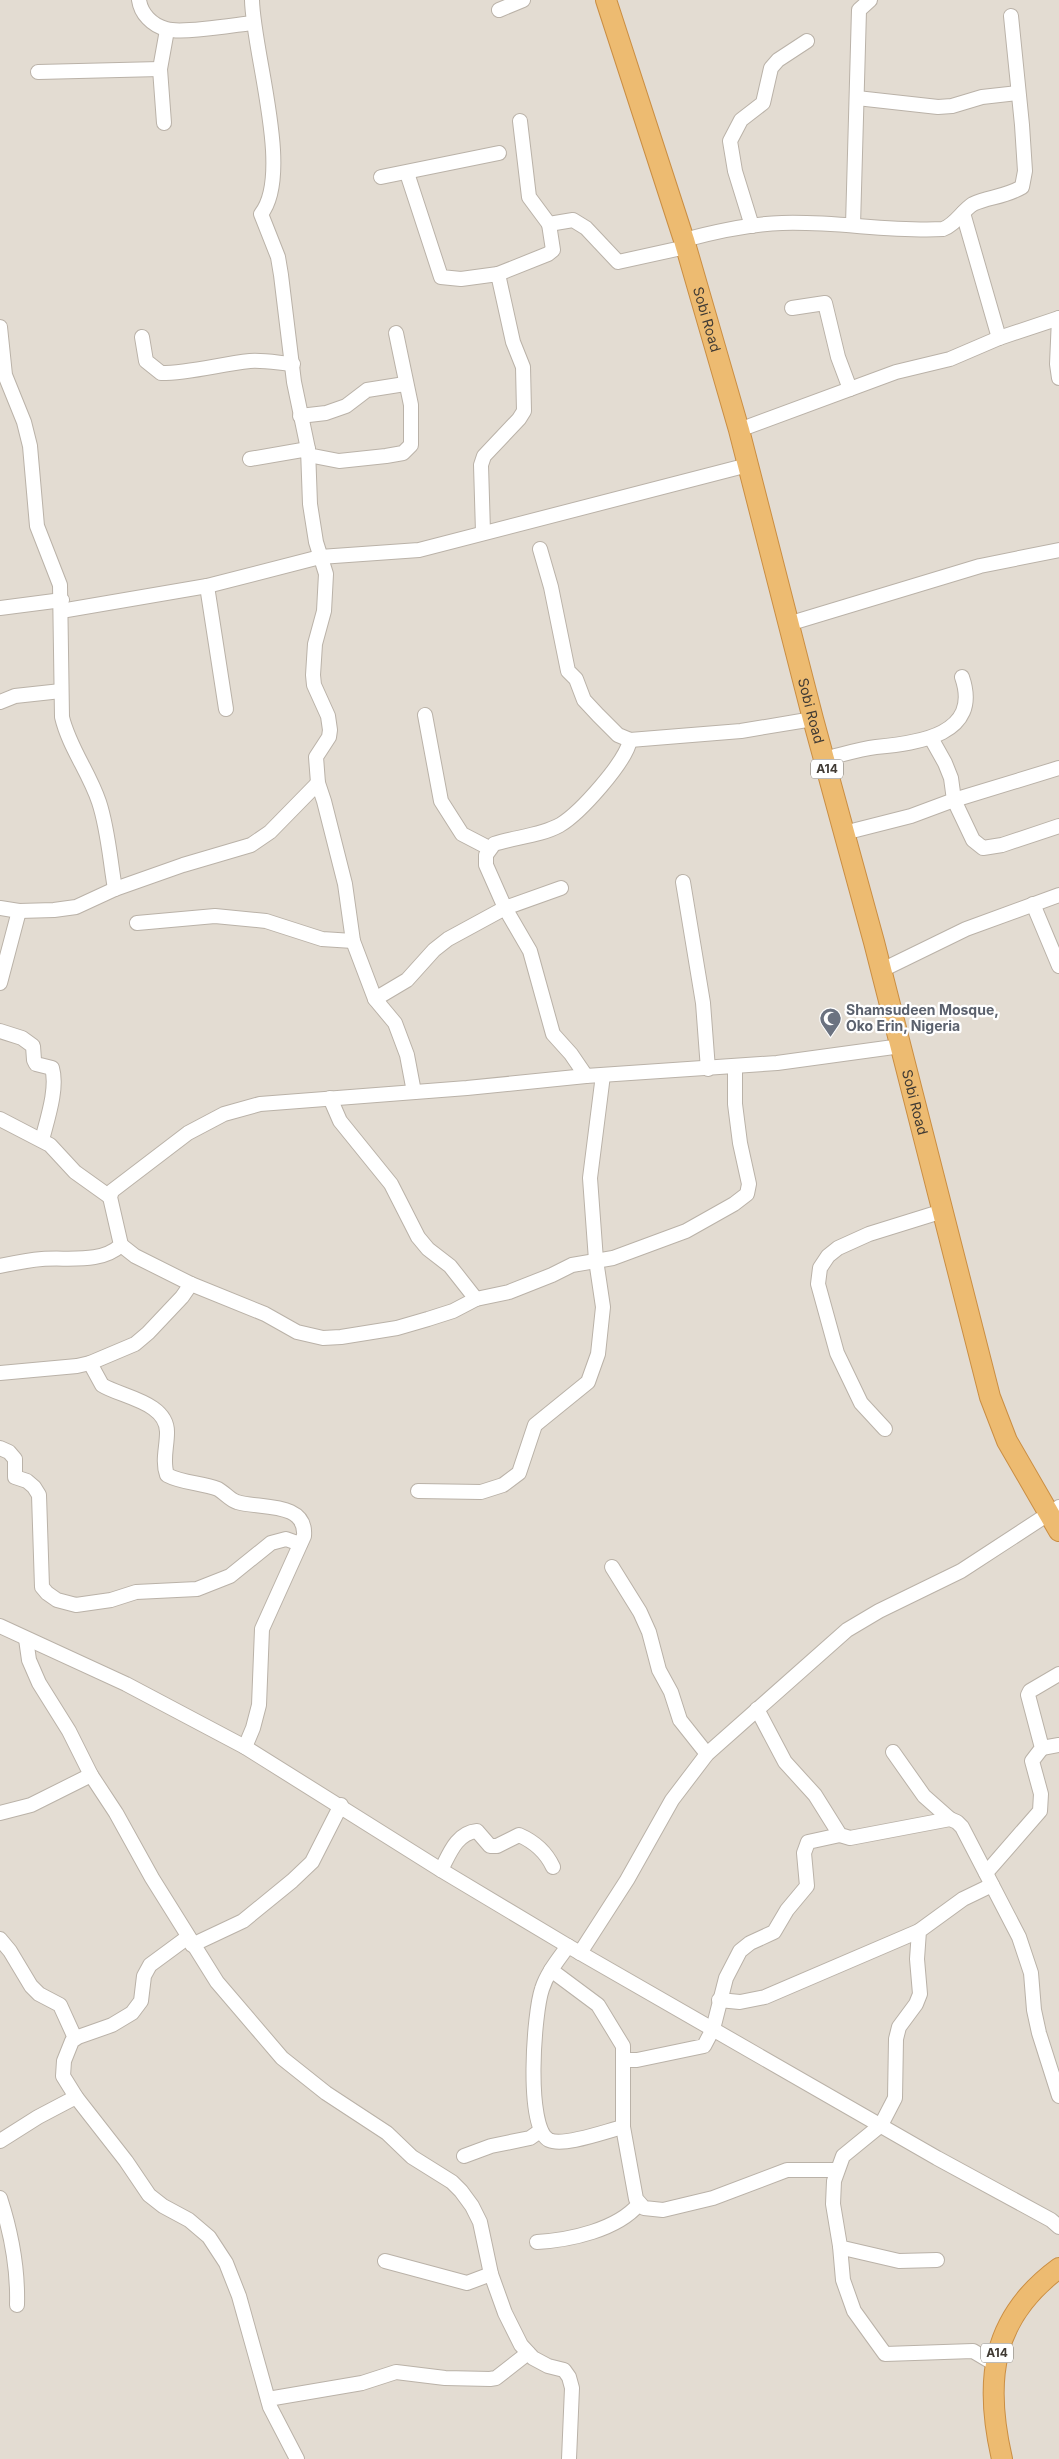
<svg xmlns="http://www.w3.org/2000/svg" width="1059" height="2459" font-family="Inter,sans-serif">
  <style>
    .residential { fill: #e3dcd2 }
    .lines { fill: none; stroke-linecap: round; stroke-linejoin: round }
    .minor-casing { stroke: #bab2a8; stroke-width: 16 }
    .highway-casing { stroke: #ca8e43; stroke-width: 22 }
    .minor { stroke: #fff; stroke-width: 14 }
    .highway { stroke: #edbb71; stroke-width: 20 }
    .labels { text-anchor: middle; stroke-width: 4.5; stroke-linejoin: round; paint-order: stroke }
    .shield { fill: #fff; stroke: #7a7671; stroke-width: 1 }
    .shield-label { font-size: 12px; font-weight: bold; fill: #413b34 }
    .street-label { font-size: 14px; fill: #413b34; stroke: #fff }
    .worship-label { font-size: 14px; font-weight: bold; fill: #5b616d; stroke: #fff; text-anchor: start }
  </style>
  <rect width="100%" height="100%" fill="#f0ebe4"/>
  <!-- residential -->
  <rect class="residential" x="0" y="0" width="1059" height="2459"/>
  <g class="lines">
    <defs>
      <g id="minor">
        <path d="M139,0C141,14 152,25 166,29C182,34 234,25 252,23"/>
        <path d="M252,0C253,52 293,174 261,214L278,257L281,275L294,382L308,449L310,504L316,542L326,574L324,611L315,644L313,675L314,685L328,716L330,730L329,737L316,757L318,783L324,801L345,884L353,941L375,999L395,1023L407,1055L414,1092"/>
        <path d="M499,10L523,0"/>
        <path d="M38,72L160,69"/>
        <path d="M857,98L938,107L952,106L982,97L1018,93"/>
        <path d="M520,121L529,197L549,224L573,220L586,228L618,262L686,247"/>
        <path d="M164,123L160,69L167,30"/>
        <path d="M407,173L441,277L461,279L498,274L513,342L523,367L524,411L519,419L484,456L481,465L483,532"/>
        <path d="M381,177L499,153"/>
        <path d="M963,213L999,338"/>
        <path d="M853,225L859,10L870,0"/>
        <path d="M752,226L735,171L730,141L741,120L763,103L771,68L778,60L807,41"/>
        <path d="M684,240C717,231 749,224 782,223C836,221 890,232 943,229C955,225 962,211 973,204C988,197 1005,197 1022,187L1025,171L1022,125L1011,16"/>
        <path d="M498,274L548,254L553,250L549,224"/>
        <path d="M792,308L825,303L838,357L850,389"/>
        <path d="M1059,318L1057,364L1059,378"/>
        <path d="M0,327L5,375L24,422L30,446L37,526L60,585L62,717C69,747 89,772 99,802C108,829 110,860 115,889"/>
        <path d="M142,337L146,361L161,373C191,373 220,364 250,361C264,360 279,363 293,364"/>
        <path d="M300,416L326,413L346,406L367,390L405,384"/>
        <path d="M739,430L896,372L950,359L999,338L1059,318"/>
        <path d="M308,455L339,461L386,456L403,453L411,445V405L396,333"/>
        <path d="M250,459L308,449"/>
        <path d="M540,549L551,587L568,671L576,679L584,700L598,715L618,735L630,740L741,731L813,719"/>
        <path d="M207,586L226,709"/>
        <path d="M0,608L62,600"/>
        <path d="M61,611L207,586L320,557L419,550L748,465"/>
        <path d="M788,624L980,566L1059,550"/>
        <path d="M0,702L15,696L61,691"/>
        <path d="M425,715L441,801L462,834L489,848"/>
        <path d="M931,738L945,763L951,778L954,800L973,840L983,848L1002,845L1059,826"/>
        <path d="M824,759C841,755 859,749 876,747C918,743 982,735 962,677"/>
        <path d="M844,833L911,816L954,800L1059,768"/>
        <path d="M683,882L703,1003L708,1069"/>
        <path d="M1033,904L1059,966"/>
        <path d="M0,908L19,911L54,910L76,907L115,889L183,865L251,845L270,832L318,783"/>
        <path d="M137,923L215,916L266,921L322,939L353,941"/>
        <path d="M882,970L966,929L1059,895"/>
        <path d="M0,983L19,911"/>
        <path d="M375,999L407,980L434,950L448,939L505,908L561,888"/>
        <path d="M0,1031L22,1038L33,1046L34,1060L36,1064L52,1068C58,1088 47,1120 42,1140"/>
        <path d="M586,1076L571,1054L553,1034L530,951L505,908L486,865V855L494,844C515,837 540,836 560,825C580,813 626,762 630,740"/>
        <path d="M330,1098L340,1121L391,1184L418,1237L428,1249L450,1266L476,1299"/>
        <path d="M0,1119L50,1145L75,1172L110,1197"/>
        <path d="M121,1245L135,1256L191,1284L265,1314L297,1332L323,1338L341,1337L397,1328L428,1319L453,1311L476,1299L509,1292L552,1275L572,1265L613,1258L686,1231L734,1204L747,1194L749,1184L740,1143L735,1104V1066"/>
        <path d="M0,1266C14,1263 28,1260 42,1259C68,1257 101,1264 121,1245L110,1197L112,1191L188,1133L224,1114L260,1104L467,1088L586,1076L777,1063L901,1046"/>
        <path d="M90,1363L102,1385C121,1397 168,1402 167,1433C167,1447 162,1461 167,1475C182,1483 202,1483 218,1489C225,1493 230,1500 237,1502C259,1509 307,1501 304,1536L262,1629L259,1705L253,1728L245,1747"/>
        <path d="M0,1373L77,1366L90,1363L135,1344L148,1333L182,1297L191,1284"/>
        <path d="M885,1429L861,1403L837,1353L818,1284L820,1268L828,1256L838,1248L869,1234L943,1211"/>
        <path d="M0,1448L9,1452L15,1459V1477L27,1481L34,1487L39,1495L42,1587L47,1593L57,1600L76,1605L111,1600L136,1592L197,1589L230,1576L271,1543L286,1539L300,1544"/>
        <path d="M418,1491L481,1492L503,1485L519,1473L535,1425L588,1382L598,1354L603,1307L596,1260L590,1178L603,1075"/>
        <path d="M612,1567L640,1612L649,1632L659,1670L671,1692L680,1720L707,1754"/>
        <path d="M0,1626L126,1684L245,1747L441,1870L568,1946L937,2158L1051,2220L1059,2227"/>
        <path d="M26,1639L29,1660L39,1683L69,1731L91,1775L116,1813L152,1878L217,1982L282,2058L326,2093L387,2133L412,2157L452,2182L461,2191L472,2206L480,2222L491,2274L505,2313L521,2345L533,2358L548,2366L564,2370L569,2377L572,2388L569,2459"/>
        <path d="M757,1709L785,1762L815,1795L840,1835L850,1838L950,1819L957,1822L962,1827L1019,1937L1031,1973L1034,2010L1039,2033L1059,2096"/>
        <path d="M1042,1748L1059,1745"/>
        <path d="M893,1752L924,1796L950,1819"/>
        <path d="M0,1813L31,1805L91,1775"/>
        <path d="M441,1870C449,1855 456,1833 477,1831L490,1846H497L519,1835C535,1842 546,1852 553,1867"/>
        <path d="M986,1873L1040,1811L1041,1794L1032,1761L1042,1748L1028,1695L1030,1691L1059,1674"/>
        <path d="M188,1937L150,1965L144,1976L141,2001L132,2013L112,2025L78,2037L72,2041L64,2061L63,2076L76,2097L126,2161L149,2195L163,2206L189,2220L209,2237L226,2263L239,2296L270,2407L297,2459"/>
        <path d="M0,1939L10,1951L31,1986L39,1994L60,2005L75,2038"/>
        <path d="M192,1945L243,1921L292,1881L312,1862L341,1805"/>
        <path d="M568,1946C558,1960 547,1973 542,1989C534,2012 525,2128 549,2140C564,2147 606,2131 623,2127"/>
        <path d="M580,1953L627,1880L672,1800L707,1754L847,1630L879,1611L961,1571L1059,1507"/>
        <path d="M551,1970L598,2005L623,2046V2127L636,2199L644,2208L663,2210L713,2198L787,2170H837"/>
        <path d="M719,2000L740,2002L765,1997L919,1931"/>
        <path d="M624,2060H637L704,2046L713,2029L726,1978L740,1951L750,1943L774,1932L787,1910L807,1886L804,1853L808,1842L840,1835"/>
        <path d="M0,2141L38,2117L76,2097"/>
        <path d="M464,2156L491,2146L530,2138L540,2131"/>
        <path d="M0,2198C11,2232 18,2270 17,2305"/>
        <path d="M537,2242C570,2240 617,2230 639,2204"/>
        <path d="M840,2246L843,2280L854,2311L885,2354L973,2351L995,2364"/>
        <path d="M937,2260L899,2261L843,2248L840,2246L833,2204L834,2181L843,2156L881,2125L895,2098L896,2039L899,2027L916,2004L920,1994L917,1959L919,1931L963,1899L992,1885"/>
        <path d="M385,2261L467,2283L491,2274"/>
        <path d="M268,2399L362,2383L396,2372L445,2378L490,2379L496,2378L528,2353"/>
      </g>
      <g id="highway">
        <path id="s1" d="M606,0L684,240L739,430L813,719L874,942L990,1397L1007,1441L1059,1531"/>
        <path d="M1002,2459C984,2381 991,2318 1059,2268"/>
      </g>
    </defs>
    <!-- minor casing -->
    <use href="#minor" class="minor-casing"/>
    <!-- highway casing -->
    <use href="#highway" class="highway-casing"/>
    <!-- minor -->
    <use href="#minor" class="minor"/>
    <!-- highway -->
    <use href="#highway" class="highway"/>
  </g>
  <!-- icons -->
  <defs>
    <symbol id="mosque-pin" viewBox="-11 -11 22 30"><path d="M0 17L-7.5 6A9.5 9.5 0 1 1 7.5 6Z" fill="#6b7280" stroke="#fff"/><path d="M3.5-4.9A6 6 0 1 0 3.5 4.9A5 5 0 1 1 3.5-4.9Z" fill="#fff"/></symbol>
  </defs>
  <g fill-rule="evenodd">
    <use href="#mosque-pin" x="818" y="1006" width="25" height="34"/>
  </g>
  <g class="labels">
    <!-- shield labels -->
    <g class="shield">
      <rect x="811" y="759.5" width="32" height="19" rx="4"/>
      <rect x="981" y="2343.5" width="32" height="19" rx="4"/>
    </g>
    <g class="shield-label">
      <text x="827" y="773">A14</text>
      <text x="997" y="2357">A14</text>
    </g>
    <!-- street labels -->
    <g class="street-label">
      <text dy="5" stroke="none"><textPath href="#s1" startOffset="335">Sobi Road</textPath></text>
      <text dy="5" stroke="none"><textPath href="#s1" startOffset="740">Sobi Road</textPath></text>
      <text dy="5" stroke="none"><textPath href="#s1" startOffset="1145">Sobi Road</textPath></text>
    </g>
    <!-- worship labels -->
    <g class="worship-label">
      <text x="846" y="1015">Shamsudeen Mosque,<tspan x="846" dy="16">Oko Erin, Nigeria</tspan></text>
    </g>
  </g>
</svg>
